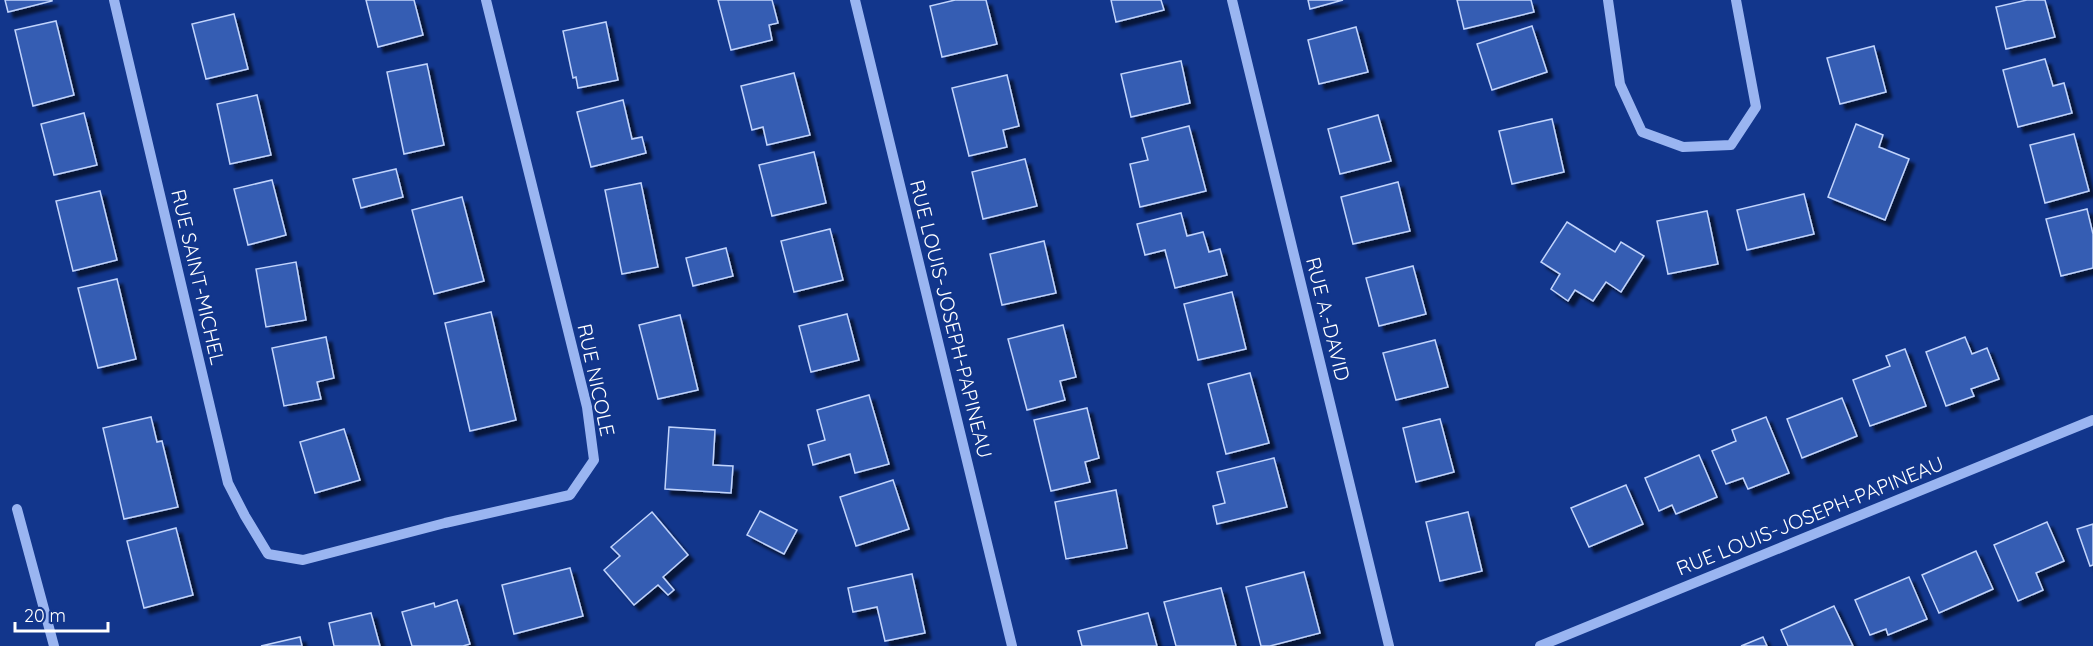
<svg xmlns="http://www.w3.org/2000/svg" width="2093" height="646" font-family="Quicksand,sans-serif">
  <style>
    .building { fill: #365db3; stroke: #c1d4fc; stroke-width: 1.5; filter: url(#shadow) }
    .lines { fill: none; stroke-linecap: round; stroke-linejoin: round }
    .minor { stroke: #9ab5f1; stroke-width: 10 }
    .labels { text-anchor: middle; stroke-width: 4.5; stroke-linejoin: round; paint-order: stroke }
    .street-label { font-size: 20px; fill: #fff; stroke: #12368c }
  </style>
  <defs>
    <filter id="shadow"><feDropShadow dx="5.5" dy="5.5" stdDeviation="1.5" flood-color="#0009"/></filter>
  </defs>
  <rect width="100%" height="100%" fill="#12368c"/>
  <!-- building -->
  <g class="building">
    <path d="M5,0H52V1L8,12Z"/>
    <path d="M366,0H414L423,35L378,47Z"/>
    <path d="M718,0H772L778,23L769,25L772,40L731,50Z"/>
    <path d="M955,0H986L997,44L942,57L930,6Z"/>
    <path d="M1111,0H1161L1164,10L1116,22Z"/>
    <path d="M1308,0H1343L1310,9Z"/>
    <path d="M1457,0H1531L1534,12L1464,29Z"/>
    <path d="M2027,0H2045L2055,37L2006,49L1996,7Z"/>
    <path d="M234,14L248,69L206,79L192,24Z"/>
    <path d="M56,21L74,95L33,106L15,30Z"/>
    <path d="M606,22L618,80L578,88L576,77L573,78L563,31Z"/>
    <path d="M1532,26L1547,72L1492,90L1477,44Z"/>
    <path d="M1356,27L1368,72L1319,84L1308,40Z"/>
    <path d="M1874,46L1886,92L1840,104L1827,58Z"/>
    <path d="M2045,59L2053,86L2064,83L2072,113L2018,127L2003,70Z"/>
    <path d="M1181,61L1190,103L1131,117L1121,74Z"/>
    <path d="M427,64L444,145L404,154L387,72Z"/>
    <path d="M794,73L810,135L767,145L763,127L752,130L741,86Z"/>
    <path d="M1007,75L1019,126L1003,130L1007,147L969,156L952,88Z"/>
    <path d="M257,95L271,155L230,164L217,104Z"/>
    <path d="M623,100L632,139L642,137L646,153L591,167L577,112Z"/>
    <path d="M84,113L97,165L54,175L41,124Z"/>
    <path d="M1378,115L1391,161L1340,174L1328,129Z"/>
    <path d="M1552,119L1564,172L1512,184L1499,131Z"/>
    <path d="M1856,124L1883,135L1879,147L1909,159L1885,220L1828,197Z"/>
    <path d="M1189,126L1206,191L1140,207L1130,164L1148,160L1142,138Z"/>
    <path d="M2074,134L2089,191L2045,203L2030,145Z"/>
    <path d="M814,152L826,203L772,216L759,165Z"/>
    <path d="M1025,159L1037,206L983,219L972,172Z"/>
    <path d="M396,169L403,197L361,208L353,179Z"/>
    <path d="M272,180L286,235L248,245L234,189Z"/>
    <path d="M1398,182L1410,231L1353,244L1341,197Z"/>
    <path d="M641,183L658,267L622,274L605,190Z"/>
    <path d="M100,191L117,260L73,271L56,201Z"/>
    <path d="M1804,194L1814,234L1747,250L1737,210Z"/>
    <path d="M462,197L484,281L434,294L412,210Z"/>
    <path d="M2087,209L2093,234V268L2061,276L2046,219Z"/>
    <path d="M1707,211L1718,264L1668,274L1657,221Z"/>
    <path d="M1181,213L1187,236L1203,232L1209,252L1220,249L1227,275L1175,288L1165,250L1145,255L1137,224Z"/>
    <path d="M1567,222L1615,252L1621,242L1644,256L1621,292L1606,282L1593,301L1575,290L1568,301L1551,289L1560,274L1541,262Z"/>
    <path d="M830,229L843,280L794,292L781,241Z"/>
    <path d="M1044,241L1056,293L1002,305L990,254Z"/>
    <path d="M726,248L733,276L693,286L686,258Z"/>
    <path d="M296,262L306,320L266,327L256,269Z"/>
    <path d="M1413,266L1426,314L1379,326L1366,278Z"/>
    <path d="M117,279L136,359L98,368L78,288Z"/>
    <path d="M1232,292L1246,349L1198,360L1184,304Z"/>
    <path d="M491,312L516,420L470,431L445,323Z"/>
    <path d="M847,314L859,360L811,372L799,326Z"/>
    <path d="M680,315L698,390L658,399L639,325Z"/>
    <path d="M1063,325L1076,377L1060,381L1065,400L1027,410L1008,339Z"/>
    <path d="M326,337L334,378L317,382L321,399L284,406L272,348Z"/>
    <path d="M1965,337L1972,354L1987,348L1999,379L1971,389L1974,396L1946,406L1926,352Z"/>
    <path d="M1435,340L1448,387L1396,400L1383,353Z"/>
    <path d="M1905,349L1926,406L1870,426L1853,380L1890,366L1886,356Z"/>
    <path d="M1250,373L1269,443L1226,454L1208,384Z"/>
    <path d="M869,395L889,464L855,473L850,454L813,465L808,445L825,440L817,410Z"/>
    <path d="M1842,398L1857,436L1802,458L1787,419Z"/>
    <path d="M1087,408L1099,458L1085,462L1090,482L1051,491L1034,420Z"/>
    <path d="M151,417L157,442L162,441L178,507L124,519L103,428Z"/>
    <path d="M1766,417L1789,473L1748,489L1743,478L1726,484L1712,451L1736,441L1732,430Z"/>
    <path d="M1440,419L1454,472L1416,482L1403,428Z"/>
    <path d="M669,427L715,430L713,465L733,466L731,493L665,489Z"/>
    <path d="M344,429L360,480L315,493L300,442Z"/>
    <path d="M1699,455L1717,497L1676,514L1672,505L1659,511L1645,478Z"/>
    <path d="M1274,458L1287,507L1217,524L1213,506L1225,503L1217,472Z"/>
    <path d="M893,480L909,529L856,546L840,497Z"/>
    <path d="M1626,485L1643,524L1589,547L1571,508Z"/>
    <path d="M1116,490L1127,548L1066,559L1055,502Z"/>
    <path d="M760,511L797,530L784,554L747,535Z"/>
    <path d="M652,512L688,555L663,577L674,590L668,595L658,585L634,605L604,570L620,556L611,547Z"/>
    <path d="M1468,512L1482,571L1440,581L1426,522Z"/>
    <path d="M2047,522L2064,561L2036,573L2043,590L2018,601L1994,545Z"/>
    <path d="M2093,524V565L2090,566L2077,529Z"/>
    <path d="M176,528L193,595L144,608L127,541Z"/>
    <path d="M1976,551L1993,589L1939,613L1922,575Z"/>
    <path d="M570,568L583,616L514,634L502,585Z"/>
    <path d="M1304,572L1320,633L1270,646H1261L1246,587Z"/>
    <path d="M912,574L925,633L885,641L877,607L853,612L848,588Z"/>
    <path d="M1909,577L1927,619L1888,635L1886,629L1870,635L1855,600Z"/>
    <path d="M1221,588L1236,646H1176L1164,602Z"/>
    <path d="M457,600L470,644L463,646H412L402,612L434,603L435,607Z"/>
    <path d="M1834,606L1853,646H1788L1781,630Z"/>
    <path d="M371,613L380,646H334L329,623Z"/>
    <path d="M1148,613L1157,646H1082L1078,631Z"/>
    <path d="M300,637L302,646H261Z"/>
    <path d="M1763,637L1767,646H1741Z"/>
  </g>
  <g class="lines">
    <!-- minor -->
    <g class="minor">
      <path d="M114,0L228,483L245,516L268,554L303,560L445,523L570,495L594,460L587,407L486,0"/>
      <path d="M855,0L1012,646"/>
      <path d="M1232,0L1389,646"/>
      <path d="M1608,0L1620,84L1642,132L1683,147L1731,145L1756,107L1736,0"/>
      <path d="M17,509L54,646"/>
      <path d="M1540,646L2093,420"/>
    </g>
  </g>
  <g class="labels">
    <!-- street labels -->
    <g class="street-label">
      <text transform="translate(198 277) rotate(77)" y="7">RUE SAINT-MICHEL</text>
      <text transform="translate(951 319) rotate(76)" y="7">RUE LOUIS-JOSEPH-PAPINEAU</text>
      <text transform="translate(1328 319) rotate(76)" y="7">RUE A.-DAVID</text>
      <text transform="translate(596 380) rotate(78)" y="7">RUE NICOLE</text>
      <text transform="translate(1810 516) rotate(-22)" y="7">RUE LOUIS-JOSEPH-PAPINEAU</text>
    </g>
  </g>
  <!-- scale -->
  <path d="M15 622v9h93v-9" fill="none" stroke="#ffffff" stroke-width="3"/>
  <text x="24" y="622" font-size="18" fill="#ffffff" stroke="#12368c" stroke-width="4.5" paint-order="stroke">20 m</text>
</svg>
